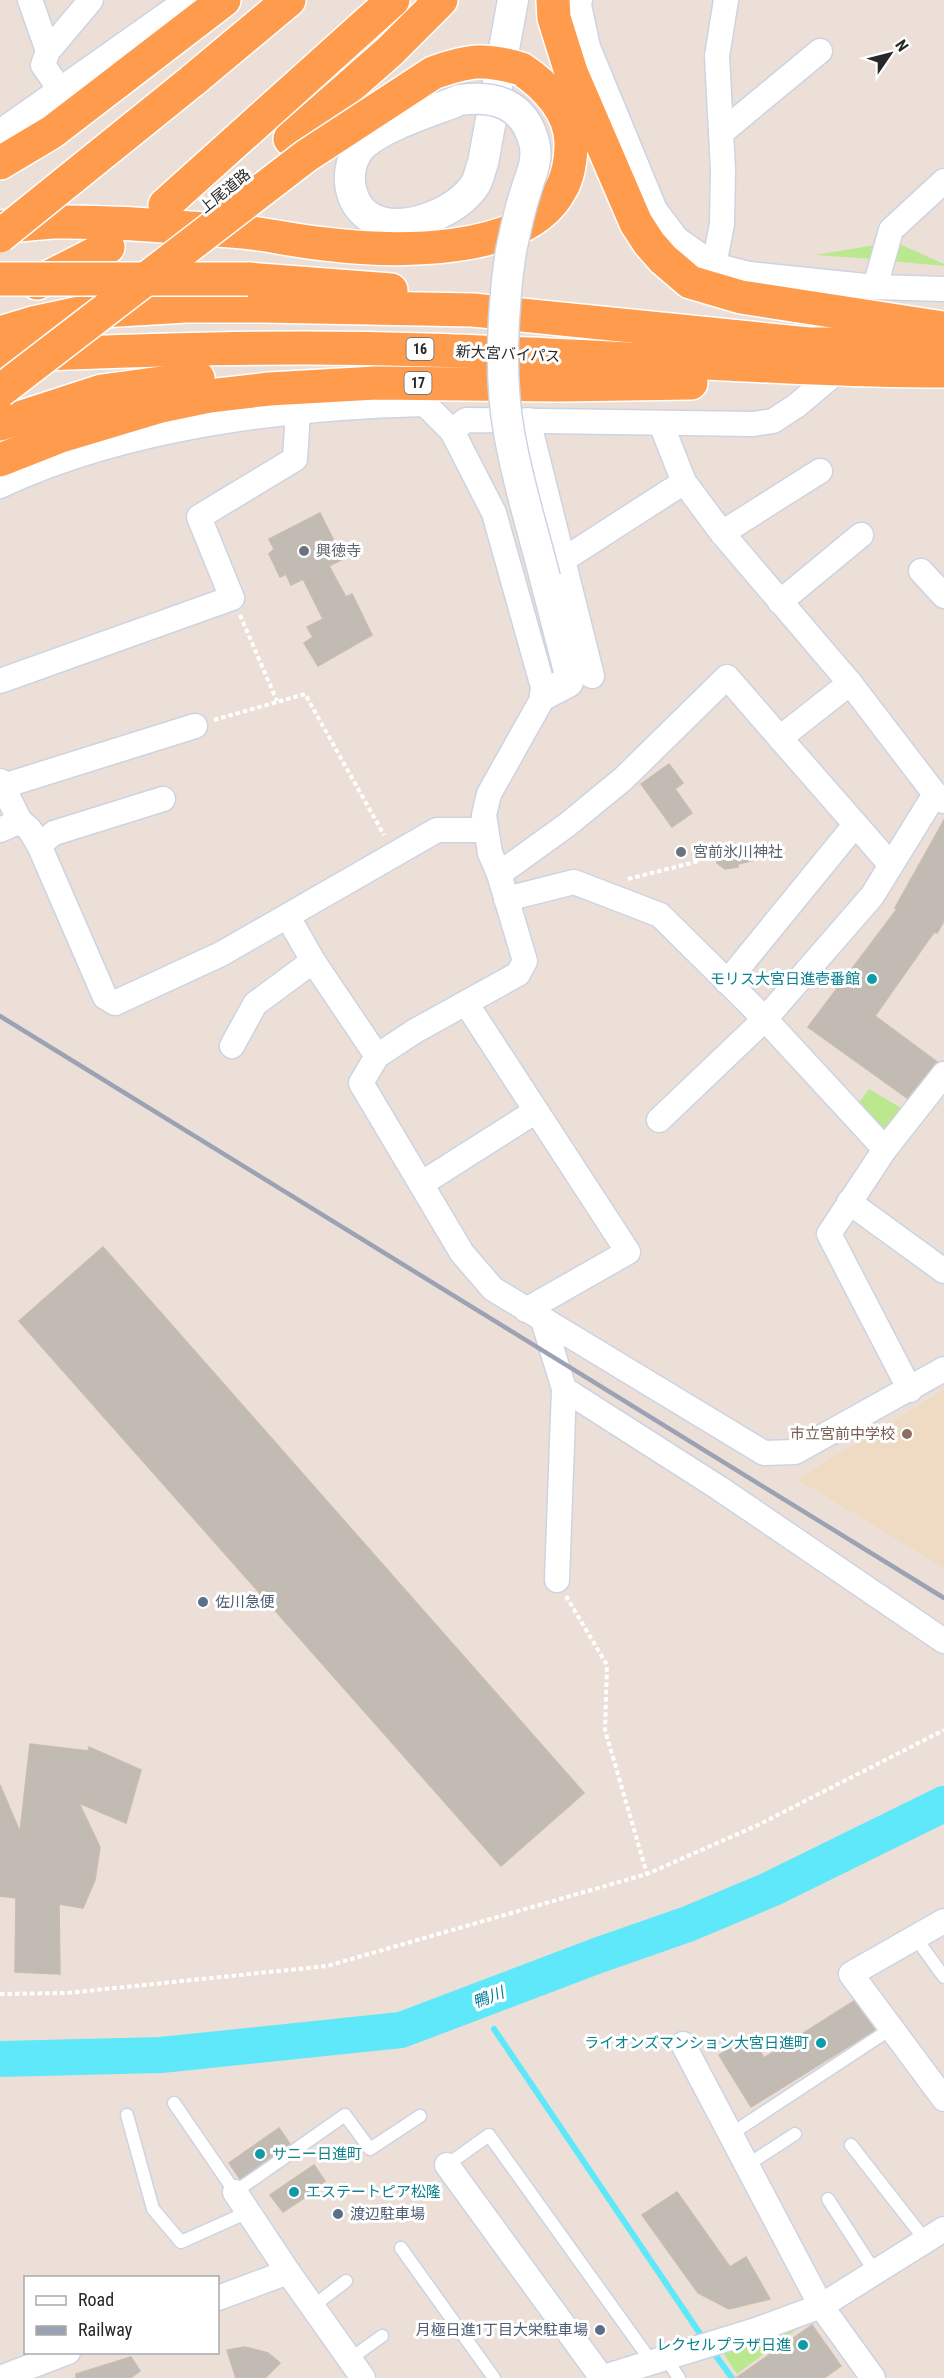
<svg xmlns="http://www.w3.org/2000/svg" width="944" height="2378" font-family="'Roboto Condensed','Noto Sans JP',sans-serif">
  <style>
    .education { fill: #efdbc4 }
    .green { fill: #bbe88e }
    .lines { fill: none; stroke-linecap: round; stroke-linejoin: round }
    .stream { stroke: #5fe8f9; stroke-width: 6 }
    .river { stroke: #5fe8f9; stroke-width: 36 }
    .building { fill: #c2bbb3; stroke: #c7bcb1; stroke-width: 1.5 }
    .service-casing { stroke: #ccd4e2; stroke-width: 15 }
    .minor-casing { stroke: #ccd4e2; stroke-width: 27 }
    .tertiary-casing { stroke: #ccd4e2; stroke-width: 33 }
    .trunk-casing { stroke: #fff; stroke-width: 36 }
    .path { stroke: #fff; stroke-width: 4; stroke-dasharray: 4.5 3; stroke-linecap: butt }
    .service { stroke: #fff; stroke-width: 12 }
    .minor { stroke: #fff; stroke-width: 24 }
    .tertiary { stroke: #fff; stroke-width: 30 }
    .trunk { stroke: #fe9b4d; stroke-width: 33 }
    .rail { stroke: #9aa2b4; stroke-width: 4.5 }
    .tertiary-bridge-casing { stroke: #ccd4e2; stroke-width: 33; stroke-linecap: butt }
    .trunk-bridge-casing { stroke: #fff; stroke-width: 36; stroke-linecap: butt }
    .tertiary-bridge { stroke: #fff; stroke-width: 30 }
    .trunk-bridge { stroke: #fe9b4d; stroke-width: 33 }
    .worship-dot { fill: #6b7280; stroke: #fff; stroke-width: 2 }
    .culture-dot { fill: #0f9aa8; stroke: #fff; stroke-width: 2 }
    .education-dot { fill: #8d6e63; stroke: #fff; stroke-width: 2 }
    .service-dot { fill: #5c6f8a; stroke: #fff; stroke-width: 2 }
    .labels { text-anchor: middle; stroke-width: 6; stroke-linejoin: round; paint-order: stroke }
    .shield { fill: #fff; stroke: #686868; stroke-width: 1.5 }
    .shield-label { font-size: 14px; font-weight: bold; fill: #272727 }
    .street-label { font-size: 15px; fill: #272727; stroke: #fff }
    .worship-label { font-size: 15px; fill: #5b616d; stroke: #fff; text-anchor: start }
    .culture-label { font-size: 15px; fill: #0d838f; stroke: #fff; text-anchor: end }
    .education-label { font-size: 15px; fill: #785e54; stroke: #fff; text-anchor: end }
    .service-label { font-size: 15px; fill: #4e5e75; stroke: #fff; text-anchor: start }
    .water-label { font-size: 16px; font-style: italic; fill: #037d9a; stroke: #fff }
  </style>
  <rect width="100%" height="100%" fill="#ecdfd7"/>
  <!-- education -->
  <path class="education" d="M944,1390V1568L797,1479Z"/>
  <!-- green -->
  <g class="green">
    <path d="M895,242L944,264V266L890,261Z"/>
    <path d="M875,245L874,259L815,255Z"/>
    <path d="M869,1089L906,1111L883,1139L856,1107Z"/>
    <path d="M808,2321L737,2374L719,2347Z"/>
  </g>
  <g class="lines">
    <!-- stream -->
    <g class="stream">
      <path d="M494,2029L705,2341"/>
      <path d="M711,2349L732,2378"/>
    </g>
    <!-- river -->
    <path class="river" d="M0,2059L161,2055L401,2030L599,1955L688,1924L771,1889L944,1804"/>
  </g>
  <!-- building -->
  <g class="building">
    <path d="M320,513L343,559L329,566L346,597L352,594L372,635L318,666L304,643L313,637L307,627L323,619L303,579L291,585L286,574L280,577L269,554L274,549L269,539Z"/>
    <path d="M669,764L683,783L675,789L692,813L672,827L641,784Z"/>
    <path d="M944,820V921L937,933L934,932L875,1016L937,1062L907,1098L808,1027L897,909L895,908Z"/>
    <path d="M756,843L759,859L738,864V867L725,869L717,863L716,852L720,846L735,844L736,847Z"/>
    <path d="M103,1247L584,1793L501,1866L19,1321Z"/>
    <path d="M30,1744L88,1751L89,1747L141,1770L126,1823L79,1803L100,1847L95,1880L83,1908L59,1904L60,1974L15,1972L16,1898L0,1896V1785L20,1832Z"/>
    <path d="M854,2001L875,2030L751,2107L719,2055L751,2035L764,2058Z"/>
    <path d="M279,2128L290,2144L240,2179L229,2163Z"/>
    <path d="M314,2165L325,2181L317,2187L318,2189L283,2212L270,2195Z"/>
    <path d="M677,2192L730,2267L746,2257L770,2299L729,2309L698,2293L642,2215Z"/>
    <path d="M812,2325L841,2366L824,2378H736Z"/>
    <path d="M245,2347L268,2353L280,2363L265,2378H236L227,2350Z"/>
    <path d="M131,2357L140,2371L130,2378H76V2374Z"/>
  </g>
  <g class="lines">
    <defs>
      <g id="service">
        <path d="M915,1937L944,1977"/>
        <path d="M174,2103L235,2192L345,2115L370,2149L420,2116"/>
        <path d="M127,2115L153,2209L181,2242L248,2212"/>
        <path d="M731,2134L892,2028"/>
        <path d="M851,2145L926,2241"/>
        <path d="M447,2165L489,2135L651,2361"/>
        <path d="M747,2165L795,2134"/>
        <path d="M828,2199L875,2272"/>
        <path d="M401,2248L494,2378"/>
        <path d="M312,2307L346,2281"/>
        <path d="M665,2357L679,2378"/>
        <path d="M350,2359L382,2336"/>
      </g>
      <g id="minor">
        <path d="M30,0L48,51"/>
        <path d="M580,0L579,5L588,47L655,210L677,239L714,265L749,274L875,287L944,289"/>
        <path d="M61,91L43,65L48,51L91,0"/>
        <path d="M0,132L187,0"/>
        <path d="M721,133L820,51"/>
        <path d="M714,265L722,224L723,170L717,56L726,0"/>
        <path d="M875,287L891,230L944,181"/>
        <path d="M528,420L592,676"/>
        <path d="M661,424L684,482L722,533L850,683L935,794L944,801"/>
        <path d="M452,431L466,420L753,424L773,421L796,406L839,370"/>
        <path d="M0,486C125,427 288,407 425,404L452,431L494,513L545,694L489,794L484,815L490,853L499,874L525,961L518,974L415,1031L377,1056L361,1083L462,1253L493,1289L764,1453L795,1452L944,1369"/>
        <path d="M722,533L820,471"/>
        <path d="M563,560L684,482"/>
        <path d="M921,571L944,596"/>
        <path d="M780,602L861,535"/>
        <path d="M0,681L232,598L199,517L295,459L298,413"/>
        <path d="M780,738L891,865"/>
        <path d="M0,781L20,821L30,830L39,845L105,997L115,1003L221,954L437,830H486"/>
        <path d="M0,787L195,726"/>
        <path d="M0,830L20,821"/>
        <path d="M39,845L54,833L163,799"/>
        <path d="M499,874L567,825L623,779L727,677L780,738L850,683"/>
        <path d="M506,899L574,882L660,915L765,1019L885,1149"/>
        <path d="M288,917L313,961L377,1056"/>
        <path d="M727,982L855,825"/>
        <path d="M466,1003L628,1252L526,1310"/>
        <path d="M232,1046L255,1004L313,961"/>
        <path d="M659,1120L765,1019L872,896L935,794"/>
        <path d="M421,1184L536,1111"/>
        <path d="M849,1202L944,1271"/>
        <path d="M543,1320L564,1389L719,1488L944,1641"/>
        <path d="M910,1390L829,1234L885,1149L944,1074"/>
        <path d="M557,1580L564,1389"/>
        <path d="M944,1921L851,1974L944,2099"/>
        <path d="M683,2044L821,2306L873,2378"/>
        <path d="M447,2165L602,2378"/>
        <path d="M235,2192L288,2272L363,2378"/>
        <path d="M218,2298L288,2272"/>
        <path d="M0,2378L68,2352"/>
        <path d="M601,2378L756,2330L821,2306L944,2229"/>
      </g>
      <g id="tertiary">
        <path d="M460,100C433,111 386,125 364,144C340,166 347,213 381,222C413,230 457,211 475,185C479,179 480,170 483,163L513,0"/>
        <path d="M545,694L568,682L570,675L545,578"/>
      </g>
      <g id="trunk">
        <path d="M553,0L554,18L571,72L636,223L649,243L663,259L690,282L741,297L943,328"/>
        <path d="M192,81L289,0"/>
        <path d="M290,139L390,51L441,0"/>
        <path d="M0,163L52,132L224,0"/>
        <path d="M165,205L393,0"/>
        <path d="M0,227C18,225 36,223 54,222C113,221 173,227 231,231C263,233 294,241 325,244C390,252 526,257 561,189C568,177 571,159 571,145C572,113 546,85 521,69"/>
        <path d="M248,279L391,290"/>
        <path d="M37,283L108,247"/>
        <path d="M0,333L33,323L85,312L186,306H264L473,310L809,344H944"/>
        <path d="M0,356C142,350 284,345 427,350C600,355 771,370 944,371"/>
        <path d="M0,424L102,391L198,378"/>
        <path d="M0,460L61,436L161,406L209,396L269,389L376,383L560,385L691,383"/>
      </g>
    </defs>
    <!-- service casing -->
    <use href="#service" class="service-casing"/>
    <!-- minor casing -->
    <use href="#minor" class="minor-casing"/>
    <!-- tertiary casing -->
    <use href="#tertiary" class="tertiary-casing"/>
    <!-- trunk casing -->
    <use href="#trunk" class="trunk-casing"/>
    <!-- path -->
    <g class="path">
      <path d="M240,615L277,701"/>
      <path d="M214,720L305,694L384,835"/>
      <path d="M628,879L699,861"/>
      <path d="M566,1596L607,1665L605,1730L647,1874"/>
      <path d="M0,1994L67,1993L327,1966L647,1874L758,1825L944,1730"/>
    </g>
    <!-- service -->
    <use href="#service" class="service"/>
    <!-- minor -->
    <use href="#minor" class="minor"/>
    <!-- tertiary -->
    <use href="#tertiary" class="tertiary"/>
    <!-- trunk -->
    <use href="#trunk" class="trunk"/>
    <!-- rail -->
    <path class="rail" d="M0,1016L944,1598"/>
    <defs>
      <path id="tertiary-bridge" d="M460,100C495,95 524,104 534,142C539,162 530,175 525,194C519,212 515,232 511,251C508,269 506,288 505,305C502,345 502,394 509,432C517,481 533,530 545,578"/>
      <g id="trunk-bridge">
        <path d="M0,236L192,81"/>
        <path d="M0,279H248"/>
        <path d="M0,391L306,156L433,73C469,60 485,58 521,69"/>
      </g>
    </defs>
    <!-- tertiary-bridge casing -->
    <use href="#tertiary-bridge" class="tertiary-bridge-casing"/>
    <!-- trunk-bridge casing -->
    <use href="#trunk-bridge" class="trunk-bridge-casing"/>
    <!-- tertiary-bridge -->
    <use href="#tertiary-bridge" class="tertiary-bridge"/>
    <!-- trunk-bridge -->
    <use href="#trunk-bridge" class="trunk-bridge"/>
  </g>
  <!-- markers -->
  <g class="worship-dot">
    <circle cx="304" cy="551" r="6"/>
    <circle cx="681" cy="852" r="6"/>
  </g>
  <g class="culture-dot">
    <circle cx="872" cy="979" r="6"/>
    <circle cx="821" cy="2043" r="6"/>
    <circle cx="260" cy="2154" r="6"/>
    <circle cx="294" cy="2192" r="6"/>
    <circle cx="803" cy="2345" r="6"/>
  </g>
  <circle class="education-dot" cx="907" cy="1434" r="6"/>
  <g class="service-dot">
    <circle cx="203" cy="1602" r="6"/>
    <circle cx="338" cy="2214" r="6"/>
    <circle cx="600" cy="2330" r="6"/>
  </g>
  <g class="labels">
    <!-- shield labels -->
    <g class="shield">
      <rect x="406.5" y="338" width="27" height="22" rx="4.5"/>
      <rect x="404.5" y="372" width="27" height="22" rx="4.5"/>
    </g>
    <g class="shield-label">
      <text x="420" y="354">16</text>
      <text x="418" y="388">17</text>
    </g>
    <!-- street labels -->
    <g class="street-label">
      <text transform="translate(225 191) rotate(-39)" y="5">上尾道路</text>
      <text transform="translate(508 354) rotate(3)" y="5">新大宮バイパス</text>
    </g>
    <!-- worship labels -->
    <g class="worship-label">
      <text x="316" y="556">興徳寺</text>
      <text x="693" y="857">宮前氷川神社</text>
    </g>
    <!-- culture labels -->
    <g class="culture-label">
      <text x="860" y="984">モリス大宮日進壱番館</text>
      <text x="809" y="2048">ライオンズマンション大宮日進町</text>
      <text x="272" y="2159" text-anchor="start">サニー日進町</text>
      <text x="306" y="2197" text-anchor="start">エステートピア松隆</text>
      <text x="791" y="2350">レクセルプラザ日進</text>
    </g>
    <!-- education labels -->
    <g class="education-label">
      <text x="895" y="1439">市立宮前中学校</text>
    </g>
    <!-- service labels -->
    <g class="service-label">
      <text x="215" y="1607">佐川急便</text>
      <text x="350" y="2219">渡辺駐車場</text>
      <text x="588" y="2335" text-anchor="end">月極日進1丁目大栄駐車場</text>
    </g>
    <!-- water labels -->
    <g class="water-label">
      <text transform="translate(488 1997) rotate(-21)" y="6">鴨川</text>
    </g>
  </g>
  <!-- legend -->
  <rect x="24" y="2276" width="195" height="78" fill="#ffffff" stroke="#a9a9a9" stroke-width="1.5"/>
  <rect x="36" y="2296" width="30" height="9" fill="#ffffff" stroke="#a9a9a9" stroke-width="1.5"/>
  <text x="78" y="2306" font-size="18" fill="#272727">Road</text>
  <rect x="36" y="2326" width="30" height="9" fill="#9aa2b4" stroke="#a9a9a9" stroke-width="1.5"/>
  <text x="78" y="2336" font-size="18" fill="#272727">Railway</text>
  <!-- north arrow -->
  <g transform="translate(890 54) rotate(55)" stroke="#ffffff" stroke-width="4.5" paint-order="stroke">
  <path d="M0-4.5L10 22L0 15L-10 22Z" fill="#272727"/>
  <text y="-9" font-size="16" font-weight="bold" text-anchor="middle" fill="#272727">N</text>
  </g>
</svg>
